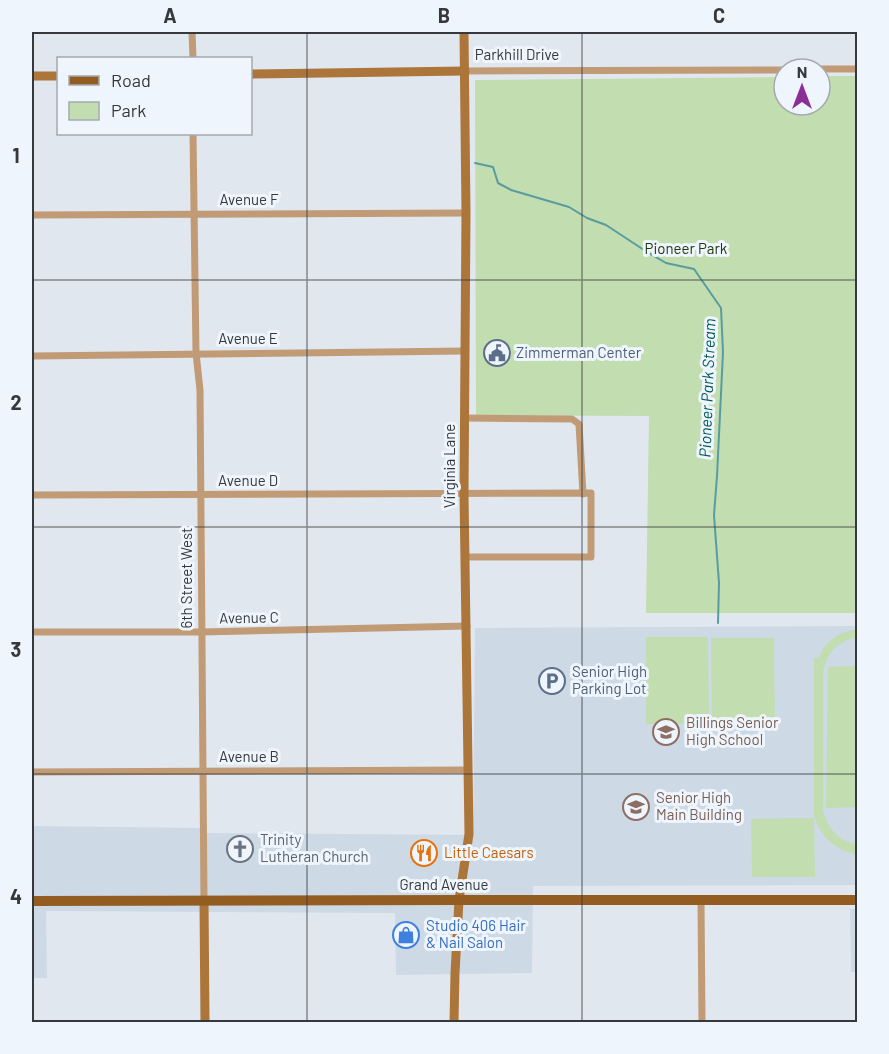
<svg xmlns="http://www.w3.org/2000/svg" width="889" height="1054" font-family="Barlow,sans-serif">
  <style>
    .built { fill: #ced9e6 }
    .green { fill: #c2ddaf }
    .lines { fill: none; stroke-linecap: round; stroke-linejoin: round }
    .stream { stroke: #589c9f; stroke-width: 2 }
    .street { stroke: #c19b76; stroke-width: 7 }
    .secondary { stroke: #ac753a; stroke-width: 9 }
    .primary { stroke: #935d21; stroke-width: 10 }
    .grid { fill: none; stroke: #36393c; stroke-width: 1.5; stroke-opacity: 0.55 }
    .labels { text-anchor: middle; stroke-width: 6; stroke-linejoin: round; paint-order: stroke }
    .street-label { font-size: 15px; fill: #36393c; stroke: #eef5fc }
    .park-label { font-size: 15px; fill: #22380d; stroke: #eef5fc }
    .service-label { font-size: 15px; fill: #4e5e75; stroke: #eef5fc; text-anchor: start }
    .education-label { font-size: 15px; fill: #785e54; stroke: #eef5fc; text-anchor: start }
    .worship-label { font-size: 15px; fill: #5b616d; stroke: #eef5fc; text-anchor: start }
    .food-label { font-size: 15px; fill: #c56008; stroke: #eef5fc; text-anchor: start }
    .shop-label { font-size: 15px; fill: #366cbe; stroke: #eef5fc; text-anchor: start }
    .water-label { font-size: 16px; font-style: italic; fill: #00595c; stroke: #eef5fc }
    .neatline { fill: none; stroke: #36393c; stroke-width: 2 }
    .grid-label { font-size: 20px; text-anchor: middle; font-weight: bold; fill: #36393c }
  </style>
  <rect width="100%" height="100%" fill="#e1e7ef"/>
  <!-- built -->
  <g class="built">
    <path d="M857,626V885L533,886L532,973L396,975L395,913L46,911L47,978H32V826L203,828L204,833L473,835L475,628Z"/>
    <path d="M850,909H857V972H851Z"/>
  </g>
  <!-- green -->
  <g class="green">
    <path d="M820,76H857V613H646L649,416L476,415L475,80L784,77V105H820Z"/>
    <path d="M857,629V638C838,640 827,653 823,672V810C828,829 838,841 857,844V854H855C833,848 822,838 814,816V658H819C825,640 840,632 857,629Z"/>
    <path d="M646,637H708L709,723L646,724Z"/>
    <path d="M711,638H774L775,724H712Z"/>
    <path d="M857,666V807L826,808L828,667Z"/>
    <path d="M814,818L815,877H752L751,819Z"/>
  </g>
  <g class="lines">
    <!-- stream -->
    <path class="stream" d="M475,163L493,167L498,183L511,190L569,207L587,218L606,225L647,252L666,263L694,269L721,308L723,352L717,476L714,515L719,583L718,623"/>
    <!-- street -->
    <g class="street">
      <path d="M192,32L193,58"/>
      <path d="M820,69H858"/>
      <path d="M465,71L784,70"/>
      <path d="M193,134L196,353L200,390L204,901"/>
      <path d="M32,215L466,213"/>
      <path d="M32,356L465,351"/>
      <path d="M465,418L572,419L579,424L583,494"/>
      <path d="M32,495L591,493V557H465"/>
      <path d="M32,632H202L467,626"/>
      <path d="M32,772L467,770"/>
      <path d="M701,901L702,1022"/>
    </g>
    <!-- secondary -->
    <g class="secondary">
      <path d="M250,74L465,71"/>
      <path d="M32,76H58"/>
      <path d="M204,901L205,1022"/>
      <path d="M454,1022L455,973L459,900L469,834L464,494L466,213L464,32"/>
    </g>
    <!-- primary -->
    <path class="primary" d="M32,901L459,900H858"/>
  </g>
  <!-- grid -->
  <path class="grid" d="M307,32V1022M582,32V1022M32,280H858M32,527H858M32,774H858"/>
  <!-- icons -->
  <defs>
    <symbol id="civic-ring" viewBox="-11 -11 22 22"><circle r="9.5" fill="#eef5fc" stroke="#5c6f8a" stroke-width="1.5"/><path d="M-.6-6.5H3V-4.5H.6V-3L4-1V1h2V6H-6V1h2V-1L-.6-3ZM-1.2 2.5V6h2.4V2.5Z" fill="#5c6f8a"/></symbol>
    <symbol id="parking-ring" viewBox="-11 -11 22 22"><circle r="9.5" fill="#eef5fc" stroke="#5c6f8a" stroke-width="1.5"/><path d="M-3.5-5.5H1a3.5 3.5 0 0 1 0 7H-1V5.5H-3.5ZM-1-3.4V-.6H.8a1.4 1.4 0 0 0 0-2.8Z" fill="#5c6f8a"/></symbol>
    <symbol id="school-ring" viewBox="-11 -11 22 22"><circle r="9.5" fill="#eef5fc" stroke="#8d6e63" stroke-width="1.5"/><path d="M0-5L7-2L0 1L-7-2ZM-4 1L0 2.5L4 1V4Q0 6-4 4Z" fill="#8d6e63"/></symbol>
    <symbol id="church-ring" viewBox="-11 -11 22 22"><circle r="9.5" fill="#eef5fc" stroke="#6b7280" stroke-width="1.5"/><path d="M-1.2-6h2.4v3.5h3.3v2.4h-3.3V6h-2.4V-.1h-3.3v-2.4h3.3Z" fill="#6b7280"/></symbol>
    <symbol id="restaurant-ring" viewBox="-11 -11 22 22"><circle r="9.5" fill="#eef5fc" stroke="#e8710a" stroke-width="1.5"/><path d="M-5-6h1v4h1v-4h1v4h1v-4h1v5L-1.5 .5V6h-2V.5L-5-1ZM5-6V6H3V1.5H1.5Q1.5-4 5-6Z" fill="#e8710a"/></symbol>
    <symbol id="shop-ring" viewBox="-11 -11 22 22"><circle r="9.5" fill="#eef5fc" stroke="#3f7fe0" stroke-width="1.5"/><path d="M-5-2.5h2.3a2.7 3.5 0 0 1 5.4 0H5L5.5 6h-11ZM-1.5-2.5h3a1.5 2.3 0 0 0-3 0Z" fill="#3f7fe0"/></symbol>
  </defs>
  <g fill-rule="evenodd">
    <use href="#civic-ring" x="482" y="338" width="30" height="30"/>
    <use href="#parking-ring" x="537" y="666" width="30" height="30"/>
    <use href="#school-ring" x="651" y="717" width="30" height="30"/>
    <use href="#school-ring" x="621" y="792" width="30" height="30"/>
    <use href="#church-ring" x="225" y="834" width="30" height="30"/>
    <use href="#restaurant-ring" x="409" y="838" width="30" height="30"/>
    <use href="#shop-ring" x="391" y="920" width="30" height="30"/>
  </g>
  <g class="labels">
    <!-- street labels -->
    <g class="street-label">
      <text x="517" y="60">Parkhill Drive</text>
      <text x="249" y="205">Avenue F</text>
      <text x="248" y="344">Avenue E</text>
      <text transform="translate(450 466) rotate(-90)" y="5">Virginia Lane</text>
      <text x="248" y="486">Avenue D</text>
      <text transform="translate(187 578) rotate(-90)" y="5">6th Street West</text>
      <text transform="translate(249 618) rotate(-1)" y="5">Avenue C</text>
      <text x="249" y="762">Avenue B</text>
      <text x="444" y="890">Grand Avenue</text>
    </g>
    <!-- park labels -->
    <g class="park-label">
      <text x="686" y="254">Pioneer Park</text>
    </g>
    <!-- service labels -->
    <g class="service-label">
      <text x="516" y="358">Zimmerman Center</text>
      <text x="572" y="677">Senior High<tspan x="572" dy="17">Parking Lot</tspan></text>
    </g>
    <!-- education labels -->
    <g class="education-label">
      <text x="686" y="728">Billings Senior<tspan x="686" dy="17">High School</tspan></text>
      <text x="656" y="803">Senior High<tspan x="656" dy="17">Main Building</tspan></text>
    </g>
    <!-- worship labels -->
    <g class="worship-label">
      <text x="260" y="845">Trinity<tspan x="260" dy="17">Lutheran Church</tspan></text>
    </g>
    <!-- food labels -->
    <g class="food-label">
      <text x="444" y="858">Little Caesars</text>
    </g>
    <!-- shop labels -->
    <g class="shop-label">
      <text x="426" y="931">Studio 406 Hair<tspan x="426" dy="17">&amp; Nail Salon</tspan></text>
    </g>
    <!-- water labels -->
    <g class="water-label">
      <text transform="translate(707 388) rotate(-88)" y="6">Pioneer Park Stream</text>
    </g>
  </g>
  <!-- border -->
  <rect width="889" height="1054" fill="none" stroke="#eef5fc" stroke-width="66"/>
  <!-- legend -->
  <rect x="57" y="57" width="195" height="78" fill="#eef5fc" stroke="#a4aaaf" stroke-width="1.5"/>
  <rect x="69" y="76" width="30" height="9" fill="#935d21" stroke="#a4aaaf" stroke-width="1.5"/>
  <text x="111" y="87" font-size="18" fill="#36393c">Road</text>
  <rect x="69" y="102" width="30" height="18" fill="#c2ddaf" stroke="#a4aaaf" stroke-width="1.5"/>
  <text x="111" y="117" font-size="18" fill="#36393c">Park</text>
  <!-- north arrow -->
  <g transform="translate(802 87)"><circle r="28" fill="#eef5fc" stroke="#a4aaaf" stroke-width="1.5"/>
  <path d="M0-4.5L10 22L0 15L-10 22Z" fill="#8b2e98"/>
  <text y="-9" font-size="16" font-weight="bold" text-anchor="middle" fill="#36393c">N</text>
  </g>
  <rect x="33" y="33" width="823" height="988" class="neatline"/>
  <g class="grid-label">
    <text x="170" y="23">A</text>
    <text x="444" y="23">B</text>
    <text x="719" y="23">C</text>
    <text x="16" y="163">1</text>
    <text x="16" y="410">2</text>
    <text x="16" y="657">3</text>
    <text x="16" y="904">4</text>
  </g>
</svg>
